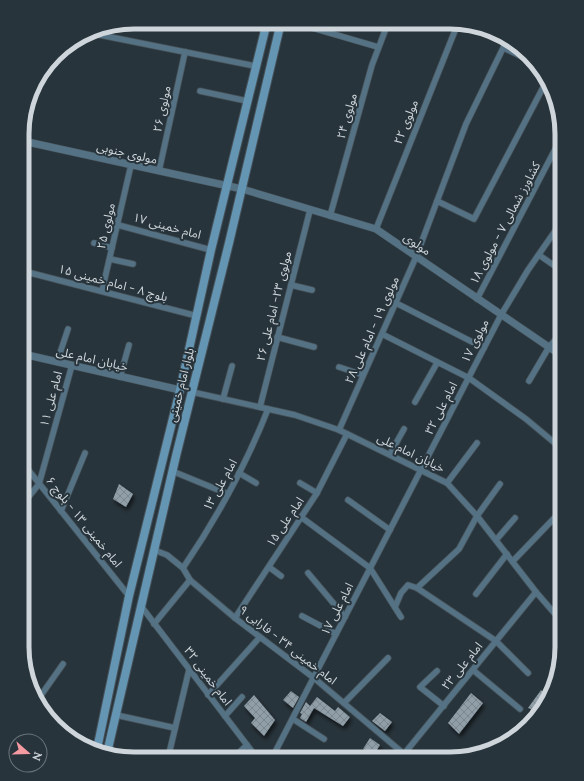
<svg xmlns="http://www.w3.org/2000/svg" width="584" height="781" font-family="Lora,'Noto Sans Arabic',serif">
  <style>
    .building { fill: url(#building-cross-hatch); filter: url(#shadow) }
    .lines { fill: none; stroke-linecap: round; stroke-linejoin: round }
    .minor-casing { stroke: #465158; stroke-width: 7 }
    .tertiary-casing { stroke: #465158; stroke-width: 8 }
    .secondary-casing { stroke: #465158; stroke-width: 10 }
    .minor { stroke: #547284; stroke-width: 5.5 }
    .tertiary { stroke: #547284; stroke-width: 7 }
    .secondary { stroke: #6495b3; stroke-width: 8 }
    .labels { text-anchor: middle; stroke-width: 4; stroke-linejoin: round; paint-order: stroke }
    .street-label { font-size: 12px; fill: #ced6db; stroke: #28343b }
    .rim { fill: none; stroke: #ced6db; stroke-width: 5 }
  </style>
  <defs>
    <pattern id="building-cross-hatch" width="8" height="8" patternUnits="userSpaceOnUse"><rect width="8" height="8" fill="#909ea8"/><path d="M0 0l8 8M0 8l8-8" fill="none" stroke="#7c868e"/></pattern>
    <filter id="shadow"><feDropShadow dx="2" dy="3.5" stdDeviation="2" flood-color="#0009"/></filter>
  </defs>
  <rect width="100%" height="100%" fill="#28343b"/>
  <!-- building -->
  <g class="building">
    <path d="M119,484L133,494L126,507L113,499Z"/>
    <path d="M541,690L548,696L534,715L530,713L531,709L528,708Z"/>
    <path d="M291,691L299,697L293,708L283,700Z"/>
    <path d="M471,693L483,703L459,734L448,723Z"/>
    <path d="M254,695L275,720L264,736L251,723L255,718L244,706Z"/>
    <path d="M317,697L335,711L338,707L350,717L343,726L314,708L306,722L300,718L302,714L300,713L306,702L310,706Z"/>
    <path d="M380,713L392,722L385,731L372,721Z"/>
    <path d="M370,738L380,745L373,756L363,749Z"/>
  </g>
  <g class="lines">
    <defs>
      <g id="minor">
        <path d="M292,22L378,47"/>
        <path d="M90,33L255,66"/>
        <path d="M504,48L531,61"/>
        <path d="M200,91L247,101"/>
        <path d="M159,171L185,52"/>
        <path d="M437,201L474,219L547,80"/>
        <path d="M330,216L372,65L388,23"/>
        <path d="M118,225L211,250"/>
        <path d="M376,229L458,23"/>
        <path d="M556,229L562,234"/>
        <path d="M94,243L112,248"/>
        <path d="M539,255L562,271"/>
        <path d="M110,259L133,264"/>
        <path d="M23,271L197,316"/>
        <path d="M291,285L312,290"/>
        <path d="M102,291L131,165"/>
        <path d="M477,299L562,136"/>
        <path d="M396,303L484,348"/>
        <path d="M382,334L469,378L526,419L562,449"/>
        <path d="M277,337L314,347"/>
        <path d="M57,362L68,329"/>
        <path d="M339,367L363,375"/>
        <path d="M120,377L129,345"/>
        <path d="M529,381L549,347L562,332"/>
        <path d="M192,392L295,415L339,430L447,483L477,516L536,592L562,622"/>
        <path d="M223,399L232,366"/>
        <path d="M415,402L437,363"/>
        <path d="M260,407L310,210"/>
        <path d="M339,430L416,257L466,124L507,40"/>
        <path d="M390,454L404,429"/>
        <path d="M22,462L129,596"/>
        <path d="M172,471L228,494"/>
        <path d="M239,473L256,483"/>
        <path d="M300,483L317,493"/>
        <path d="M447,483L477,443"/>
        <path d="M348,500L390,530"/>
        <path d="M22,505L39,484L72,365"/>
        <path d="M61,511L85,453"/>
        <path d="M301,517L370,568L401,617"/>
        <path d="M496,540L515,518"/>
        <path d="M154,550L167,555L183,568L190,580L235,618L314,678L410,759"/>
        <path d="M513,561L562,510"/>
        <path d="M269,567L281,576"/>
        <path d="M183,568C217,518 246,465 268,409"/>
        <path d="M308,573L345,617"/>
        <path d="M417,588L459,549L477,516L500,484"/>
        <path d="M476,594L507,554"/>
        <path d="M141,606L257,758"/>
        <path d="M395,607L401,593L408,585L417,588L496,641L528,673"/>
        <path d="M302,616L336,634"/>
        <path d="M235,618L317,493L347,434"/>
        <path d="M154,624L190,580"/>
        <path d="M473,670L520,709"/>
        <path d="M437,671L420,687L444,706"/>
        <path d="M208,695L260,637"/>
        <path d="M37,701L63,664"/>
        <path d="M344,703L388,658"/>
        <path d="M116,715L175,728"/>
        <path d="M225,716L242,697"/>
        <path d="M293,719L324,739"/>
        <path d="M107,751L149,758"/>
        <path d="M404,754L536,592"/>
        <path d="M168,758L189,670"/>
        <path d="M233,758L247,745"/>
        <path d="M272,758L501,315L528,270L562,221"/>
      </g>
      <g id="tertiary">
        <path d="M23,141L242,189L376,229L562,356"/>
        <path d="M23,354L180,390"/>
      </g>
      <g id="secondary">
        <path d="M97,749L129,596L180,390L211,250L267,22"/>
        <path d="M107,753L176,456L229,243L281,22"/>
      </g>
    </defs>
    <!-- minor casing -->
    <use href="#minor" class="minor-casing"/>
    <!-- tertiary casing -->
    <use href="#tertiary" class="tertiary-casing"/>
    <!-- secondary casing -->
    <use href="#secondary" class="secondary-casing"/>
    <!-- minor -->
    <use href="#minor" class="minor"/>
    <!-- tertiary -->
    <use href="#tertiary" class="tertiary"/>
    <!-- secondary -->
    <use href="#secondary" class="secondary"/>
  </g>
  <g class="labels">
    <!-- street labels -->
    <g class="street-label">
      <text transform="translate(162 109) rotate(-78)" y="4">مولوی ۲۶</text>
      <text transform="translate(347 116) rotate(-74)" y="4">مولوی ۲۴</text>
      <text transform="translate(406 122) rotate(-68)" y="4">مولوی ۲۲</text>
      <text transform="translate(127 153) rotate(13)" y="4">مولوی جنوبی</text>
      <text transform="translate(505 223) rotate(-62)" y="4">کشاورز شمالی ۷ - مولوی ۱۸</text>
      <text transform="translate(106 226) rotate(-77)" y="4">مولوی ۲۵</text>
      <text transform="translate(167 226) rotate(15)" y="4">امام خمینی ۱۷</text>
      <text transform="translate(417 244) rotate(34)" y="4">مولوی</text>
      <text transform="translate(113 283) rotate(15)" y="4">بلوچ ۸ - امام خمینی ۱۵</text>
      <text transform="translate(274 306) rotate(-76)" y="4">مولوی ۲۳- امام علی ۲۶</text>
      <text transform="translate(372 330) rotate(-66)" y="4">مولوی ۱۹ - امام علی ۲۸</text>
      <text transform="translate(475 341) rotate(-63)" y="4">مولوی ۱۷</text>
      <text transform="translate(92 359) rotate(13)" y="4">خیابان امام علی</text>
      <text transform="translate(181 385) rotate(-76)" y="4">بلوار امام خمینی</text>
      <text transform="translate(51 399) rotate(-75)" y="4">امام علی ۱۱</text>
      <text transform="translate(441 408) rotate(-63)" y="4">امام علی ۳۲</text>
      <text transform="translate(411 453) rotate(26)" y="4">خیابان امام علی</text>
      <text transform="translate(220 485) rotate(-61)" y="4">امام علی ۱۳</text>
      <text transform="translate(84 522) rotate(51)" y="4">امام خمینی ۱۳ - بلوچ ۶</text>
      <text transform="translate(285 522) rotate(-56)" y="4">امام علی ۱۵</text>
      <text transform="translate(337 609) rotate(-63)" y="4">امام علی ۱۷</text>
      <text transform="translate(288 645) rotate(38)" y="4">امام خمینی ۳۴ - فارابی ۹</text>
      <text transform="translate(462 666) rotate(-51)" y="4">امام علی ۲۳</text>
      <text transform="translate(208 676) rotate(53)" y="4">امام خمینی ۳۲</text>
    </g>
  </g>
  <!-- crop -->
  <path d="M0 0H584V781H0ZM134 29H450A105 105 0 0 1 555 134V647A105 105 0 0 1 450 752H134A105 105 0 0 1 29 647V134A105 105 0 0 1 134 29Z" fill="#28343b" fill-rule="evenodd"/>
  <path class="rim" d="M134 29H450A105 105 0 0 1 555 134V647A105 105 0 0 1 450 752H134A105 105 0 0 1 29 647V134A105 105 0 0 1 134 29Z"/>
  <!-- north arrow -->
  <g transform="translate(28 753) rotate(110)"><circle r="19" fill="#28343b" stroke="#6a757b"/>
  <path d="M0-3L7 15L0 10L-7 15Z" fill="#f49aa1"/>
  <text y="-6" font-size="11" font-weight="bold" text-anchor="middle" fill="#ced6db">N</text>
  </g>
</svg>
